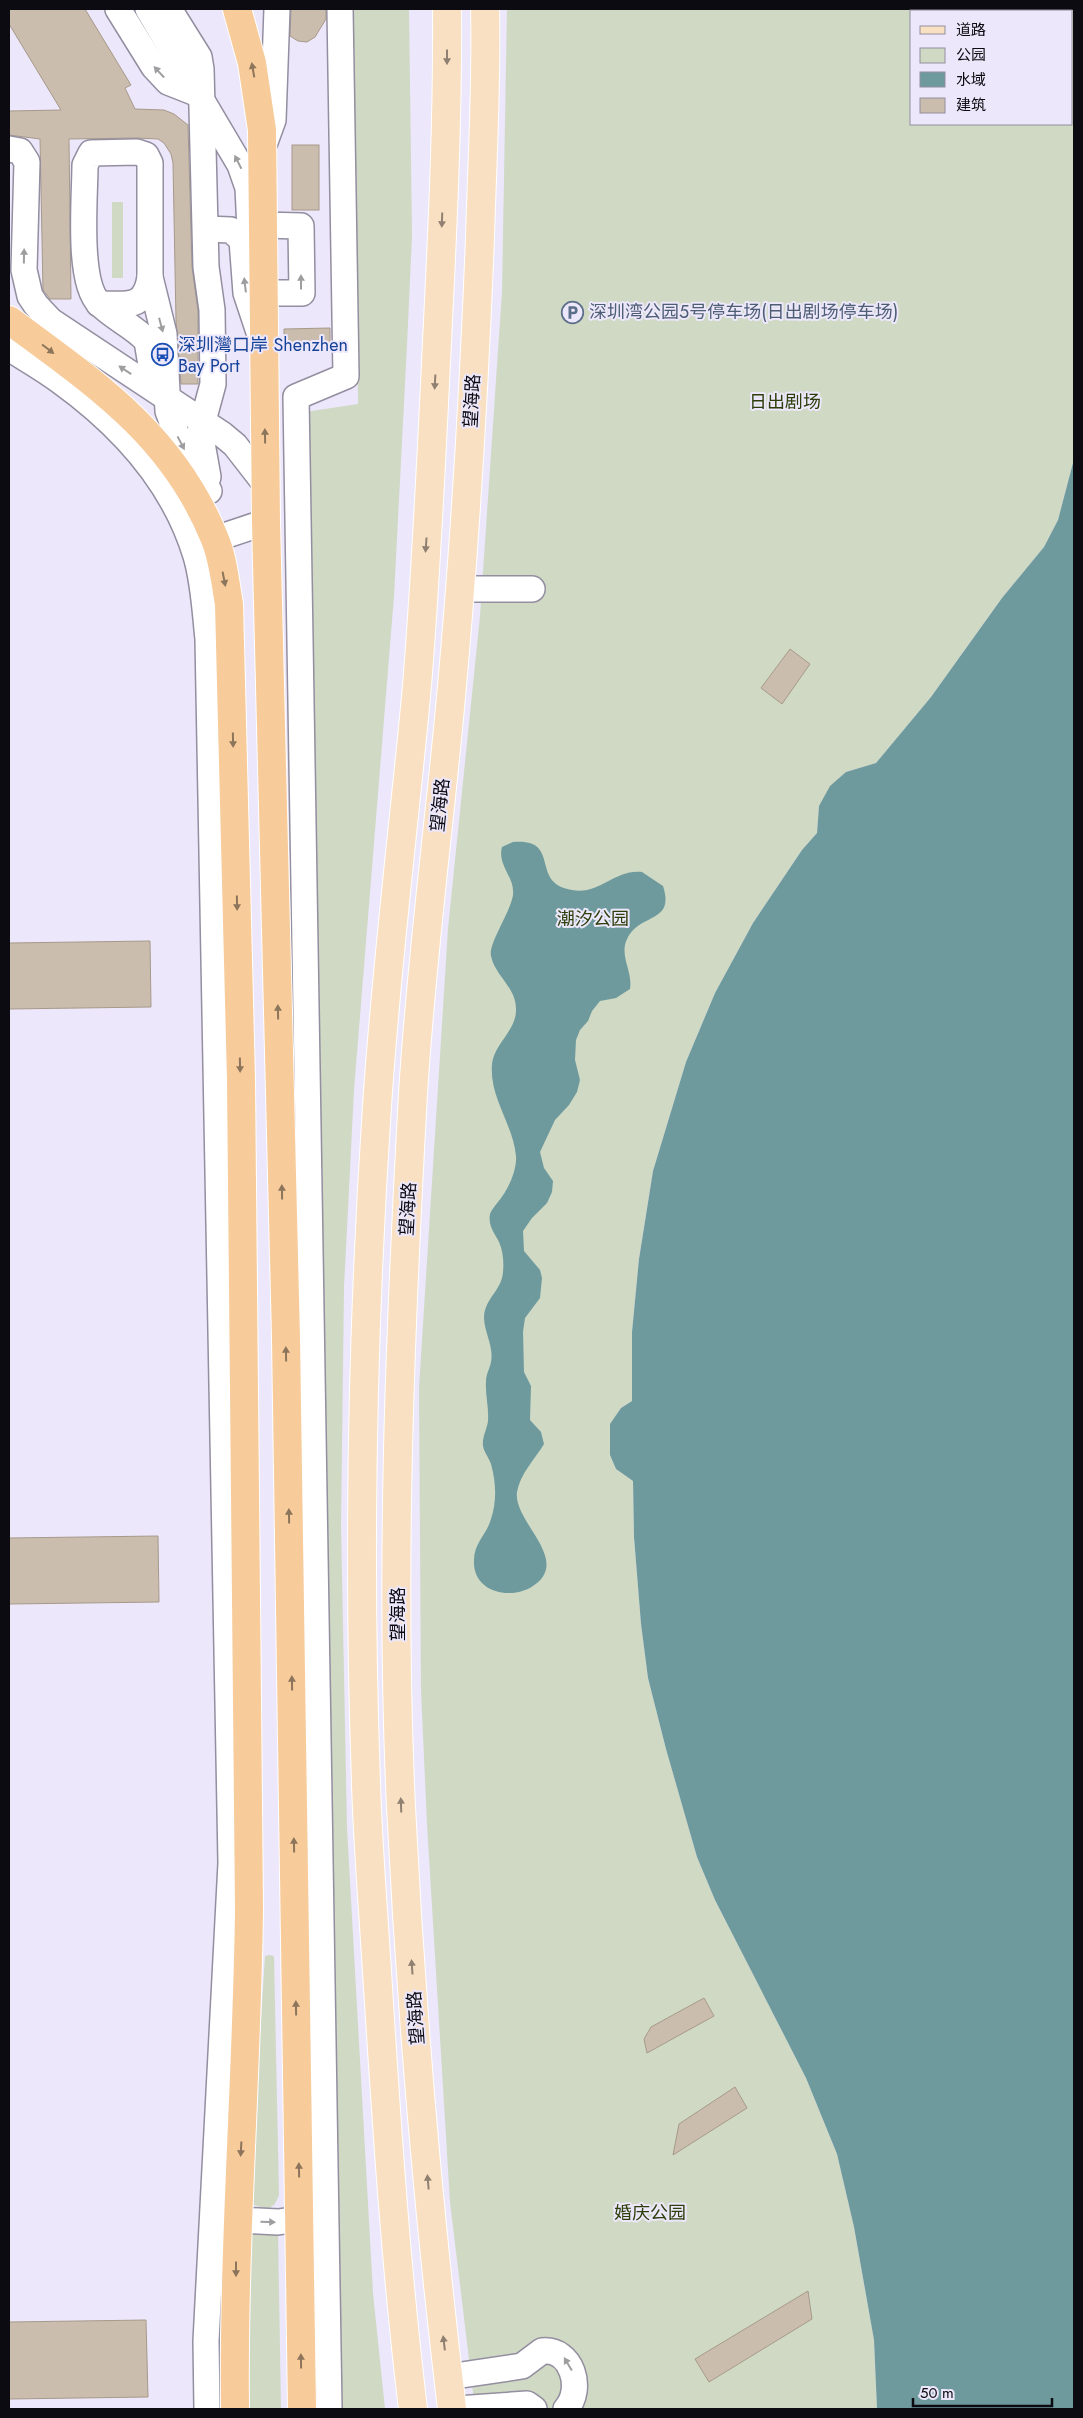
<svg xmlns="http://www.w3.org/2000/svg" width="1083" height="2418" font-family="Jost,'Noto Sans SC',sans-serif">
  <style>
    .green { fill: #cfd9c4; fill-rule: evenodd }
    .water { fill: #6e9a9e }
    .building { fill: #cbbdad; stroke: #a79a8b }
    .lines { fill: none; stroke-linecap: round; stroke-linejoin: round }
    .minor-casing { stroke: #938ea0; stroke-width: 28 }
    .major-casing { stroke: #fff; stroke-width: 30 }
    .highway-casing { stroke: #fff; stroke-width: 30 }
    .minor { stroke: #fff; stroke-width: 25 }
    .major { stroke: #fae0c2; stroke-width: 28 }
    .highway { stroke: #f7cb9a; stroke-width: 28 }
    .oneway { fill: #8f8072 }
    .oneway2 { fill: #8d755c }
    .oneway3 { fill: #9e9da0 }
    .labels { text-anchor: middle; stroke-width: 4; stroke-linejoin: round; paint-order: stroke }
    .service-label { font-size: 18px; fill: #4e5e75; stroke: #ece7fa; text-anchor: start }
    .transit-label { font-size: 18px; fill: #164399; stroke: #ece7fa; text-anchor: start }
    .street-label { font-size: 18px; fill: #0c0b11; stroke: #ece7fa }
    .park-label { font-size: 18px; fill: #2c3e09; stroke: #ece7fa }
  </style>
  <rect width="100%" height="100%" fill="#ece7fa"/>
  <!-- green -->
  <g class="green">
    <path d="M353,9H409L412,236L407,345L394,596L354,1090L344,1287L341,1525L347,1828L373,2293L385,2409H341L305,412L358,404Z"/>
    <path d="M507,9H1074V459L1058,520L1044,547L1002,598L931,697L876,763L846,772L819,806L817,833L802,850L753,923L715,993L686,1062L653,1171L639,1259L632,1332V1401L621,1408L610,1425V1455L616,1469L633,1481L634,1537L641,1624L648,1678L666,1749L697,1857L715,1900L806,2078L837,2154L854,2227L874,2340L877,2409H475L450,2202L427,1824L421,1690L419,1388L448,929L480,616L502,292ZM912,11H1072V124H912Z"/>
    <rect x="112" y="202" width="11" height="76"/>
    <path d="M269,1955L274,1956L279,2195L275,2204L268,2209L254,2205L250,2199L265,1956Z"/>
    <path d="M251,2232L278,2233L281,2409H248Z"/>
  </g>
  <!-- water -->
  <g class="water">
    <path d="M1074,459V2409H877L874,2340L854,2227L837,2154L806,2078L715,1900L697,1857L666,1749L648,1678L641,1624L634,1537L633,1481L616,1469L610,1455V1424L621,1408L632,1401V1332L639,1259L653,1171L686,1062L715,993L753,923L802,850L817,833L819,806L830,786L846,772L876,763L931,697L1002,598L1044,547L1058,520Z"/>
    <path d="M513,842C559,838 533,877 564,888C598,900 611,869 642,872L663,886C675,923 641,913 628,937C618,955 633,970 630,989L616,998L600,1001L592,1011L588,1021L580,1030L576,1040L575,1060L580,1080L577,1092L569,1105L555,1120L540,1152L544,1168L553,1181L552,1192L547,1203L532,1218L523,1231L524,1251L540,1270L542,1278L540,1298L525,1318L523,1332L524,1372L531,1386L530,1420L541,1432L544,1444C535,1459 520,1474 517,1492C513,1521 568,1557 537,1583C515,1602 472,1594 474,1560C474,1543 487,1534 491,1519C497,1501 496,1482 491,1464C489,1458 484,1452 483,1446C482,1437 487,1429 488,1421C489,1407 485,1394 486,1381C486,1374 490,1368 491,1362C494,1346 484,1332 484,1317C485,1298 502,1290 503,1272C504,1262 503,1251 499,1242C494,1232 488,1226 490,1214C492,1209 495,1206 498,1202C508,1190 517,1171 516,1156C513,1124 489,1097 492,1064C494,1044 517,1030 516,1009C516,987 495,976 491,956C488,944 511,911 513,895C515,877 497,865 502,847Z"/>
  </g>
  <!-- building -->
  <g class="building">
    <path d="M9,9H85L131,85L125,88L135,109L164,110L174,114L188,125L192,267L198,311V384H181L176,321L173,163L171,154L164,143L158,139L137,138L69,139L71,299H50L43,290L40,139L9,135V111L61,110L9,24Z"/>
    <path d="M291,9H326V19L315,37L307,42L298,41L290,36Z"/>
    <rect x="292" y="145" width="27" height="65"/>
    <path d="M330,328V346H284V329Z"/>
    <path d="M790,649L810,664L782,704L761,688Z"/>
    <path d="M150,941L151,1007L9,1009V943Z"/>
    <path d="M158,1536L159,1602L9,1604V1538Z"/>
    <path d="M704,1998L714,2016L647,2053L644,2039L651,2027Z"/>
    <path d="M735,2087L747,2108L673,2155L679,2124Z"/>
    <path d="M808,2291L812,2319L709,2382L695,2359Z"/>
    <path d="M146,2320L148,2397L9,2399V2322Z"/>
  </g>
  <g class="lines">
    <defs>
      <g id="minor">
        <path d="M118,9L154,67L168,82L201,95"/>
        <path d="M148,9L240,165L248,188L250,229"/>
        <path d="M169,9L199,57L201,69L206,267L212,310L213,384L200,432L208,477"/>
        <path d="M265,142L273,120L277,9"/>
        <path d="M9,149L20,151L27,162L24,270L30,296L36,305L51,321L223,435L235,445L266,485"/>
        <path d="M263,225L301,226L302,293H264"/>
        <path d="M206,229L231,230L242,240L246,293L261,338"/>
        <path d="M99,304C126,304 145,310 150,277"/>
        <path d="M9,348C26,359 44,369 60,381C121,425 174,483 196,556C204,583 205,612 208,639L231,1863L206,2341L207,2409"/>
        <path d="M166,397L152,371L147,341C134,326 113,318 99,303C77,282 85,197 85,165L91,153L137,152L146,155L150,163V277L164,334L168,411L179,441L209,491"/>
        <path d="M215,539L266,522"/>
        <path d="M460,589H532"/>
        <path d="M237,2220L278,2222L299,2219"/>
        <path d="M448,2377L522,2366L542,2351C572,2348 584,2389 566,2409"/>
        <path d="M329,2409L296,397L346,376L340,9"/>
        <path d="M457,2409L527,2404L534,2409"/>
      </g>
      <g id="major">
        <path d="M413,2409C396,2269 387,2129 378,1988C374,1919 368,1851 366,1783C358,1557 362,1331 377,1106C386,969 403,833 416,697C425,593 430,488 435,383C441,259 448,134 447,9"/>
        <path d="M452,2409C428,2209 411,2008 401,1807C390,1572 400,1329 413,1094C421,961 439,829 451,697C465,544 474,391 480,238C482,162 487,85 485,9"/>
      </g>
      <g id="highway">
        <path d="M237,9L252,63L262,130L266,522L286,1338L302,2409"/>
        <path d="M9,320C94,383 172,434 214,537C223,557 225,582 229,604L241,1080L249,1910C247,2076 233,2242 235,2409"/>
      </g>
    </defs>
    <!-- minor casing -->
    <use href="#minor" class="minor-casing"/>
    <!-- major casing -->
    <use href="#major" class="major-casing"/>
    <!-- highway casing -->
    <use href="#highway" class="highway-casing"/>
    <!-- minor -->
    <use href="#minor" class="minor"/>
    <!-- major -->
    <use href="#major" class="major"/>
    <!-- highway -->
    <use href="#highway" class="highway"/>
  </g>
  <!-- one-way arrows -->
  <defs><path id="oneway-solid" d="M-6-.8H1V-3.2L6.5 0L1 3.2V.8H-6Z" transform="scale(1.25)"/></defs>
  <g class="oneway">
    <use href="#oneway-solid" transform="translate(447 57) rotate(90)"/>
    <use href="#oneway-solid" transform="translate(442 220) rotate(92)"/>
    <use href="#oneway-solid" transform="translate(435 382) rotate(93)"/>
    <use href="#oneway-solid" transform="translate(426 545) rotate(94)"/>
    <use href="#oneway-solid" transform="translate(401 1805) rotate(-92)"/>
    <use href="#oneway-solid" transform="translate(412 1967) rotate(-94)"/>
    <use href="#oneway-solid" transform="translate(428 2182) rotate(-95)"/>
    <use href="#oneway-solid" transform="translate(444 2343) rotate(-97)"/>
  </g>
  <g class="oneway2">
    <use href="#oneway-solid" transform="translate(253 70) rotate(-100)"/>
    <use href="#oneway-solid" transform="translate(48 349) rotate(37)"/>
    <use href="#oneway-solid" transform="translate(265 436) rotate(-91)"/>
    <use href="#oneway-solid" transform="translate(224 579) rotate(79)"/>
    <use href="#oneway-solid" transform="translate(233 740) rotate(89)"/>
    <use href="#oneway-solid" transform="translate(237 903) rotate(89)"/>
    <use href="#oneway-solid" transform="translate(278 1012) rotate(-91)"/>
    <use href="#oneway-solid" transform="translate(240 1065) rotate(89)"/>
    <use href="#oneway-solid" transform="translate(282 1192) rotate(-91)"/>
    <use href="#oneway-solid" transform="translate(286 1354) rotate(-91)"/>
    <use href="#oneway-solid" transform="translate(289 1516) rotate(-91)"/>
    <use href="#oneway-solid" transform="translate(292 1683) rotate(-91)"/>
    <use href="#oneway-solid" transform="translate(294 1845) rotate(-91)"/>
    <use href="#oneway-solid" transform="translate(296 2008) rotate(-91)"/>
    <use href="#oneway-solid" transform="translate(241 2149) rotate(93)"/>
    <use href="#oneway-solid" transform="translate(299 2170) rotate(-91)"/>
    <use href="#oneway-solid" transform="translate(236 2269) rotate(90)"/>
    <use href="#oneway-solid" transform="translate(301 2361) rotate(-91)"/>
  </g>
  <g class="oneway3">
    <use href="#oneway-solid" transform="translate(159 72) rotate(-133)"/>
    <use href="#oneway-solid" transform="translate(238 162) rotate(-117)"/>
    <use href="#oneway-solid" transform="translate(24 256) rotate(-89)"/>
    <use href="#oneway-solid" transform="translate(301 282) rotate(-90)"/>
    <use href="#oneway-solid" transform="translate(245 285) rotate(-97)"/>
    <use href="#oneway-solid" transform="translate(161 325) rotate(75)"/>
    <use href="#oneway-solid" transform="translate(125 370) rotate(-147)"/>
    <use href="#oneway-solid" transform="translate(181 443) rotate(62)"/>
    <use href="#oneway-solid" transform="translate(268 2222) rotate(1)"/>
    <use href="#oneway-solid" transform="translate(568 2364) rotate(-121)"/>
  </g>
  <!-- icons -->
  <defs>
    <symbol id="parking-ring" viewBox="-11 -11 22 22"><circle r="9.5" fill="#ece7fa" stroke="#5c6f8a" stroke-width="1.5"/><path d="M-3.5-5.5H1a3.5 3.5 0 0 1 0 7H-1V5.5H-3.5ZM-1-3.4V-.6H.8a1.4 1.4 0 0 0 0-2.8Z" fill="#5c6f8a"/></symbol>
    <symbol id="bus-ring" viewBox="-11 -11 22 22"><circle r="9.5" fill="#ece7fa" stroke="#1a4fb4" stroke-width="1.5"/><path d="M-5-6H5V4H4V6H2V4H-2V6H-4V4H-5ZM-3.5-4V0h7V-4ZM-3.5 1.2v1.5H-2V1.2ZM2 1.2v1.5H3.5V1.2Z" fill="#1a4fb4"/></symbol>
  </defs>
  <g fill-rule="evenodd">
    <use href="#parking-ring" x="560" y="300" width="25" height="25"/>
    <use href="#bus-ring" x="150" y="342" width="25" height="25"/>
  </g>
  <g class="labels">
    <!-- service labels -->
    <g class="service-label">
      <text x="589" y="318">深圳湾公园5号停车场(日出剧场停车场)</text>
    </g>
    <!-- transit labels -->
    <g class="transit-label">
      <text x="178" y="351">深圳灣口岸 Shenzhen<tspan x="178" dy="21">Bay Port</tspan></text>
    </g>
    <!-- street labels -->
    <g class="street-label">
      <text transform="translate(472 401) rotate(-87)" y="6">望海路</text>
      <text transform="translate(440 805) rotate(-84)" y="6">望海路</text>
      <text transform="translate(408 1209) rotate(-87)" y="6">望海路</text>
      <text transform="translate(398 1614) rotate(-90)" y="6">望海路</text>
      <text transform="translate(416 2018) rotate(-94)" y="6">望海路</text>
    </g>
    <!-- park labels -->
    <g class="park-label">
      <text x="785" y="408">日出剧场</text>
      <text x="593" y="925">潮汐公园</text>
      <text x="650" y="2219">婚庆公园</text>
    </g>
  </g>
  <!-- border -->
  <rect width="1083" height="2418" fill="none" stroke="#0c0b11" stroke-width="20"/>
  <!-- legend -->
  <rect x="910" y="10" width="162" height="115" fill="#ece7fa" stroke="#928f9d"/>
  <rect x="920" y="26" width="25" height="8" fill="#fae0c2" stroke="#928f9d"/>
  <text x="956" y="35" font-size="15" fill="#0c0b11">道路</text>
  <rect x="920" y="48" width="25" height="15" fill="#cfd9c4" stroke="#928f9d"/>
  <text x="956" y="60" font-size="15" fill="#0c0b11">公园</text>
  <rect x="920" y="72" width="25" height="15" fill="#6e9a9e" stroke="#928f9d"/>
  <text x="956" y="85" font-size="15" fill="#0c0b11">水域</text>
  <rect x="920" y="98" width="25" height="15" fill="#cbbdad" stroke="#928f9d"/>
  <text x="956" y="110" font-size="15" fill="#0c0b11">建筑</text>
  <!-- scale -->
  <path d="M913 2398v8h139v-8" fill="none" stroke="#0c0b11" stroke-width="2.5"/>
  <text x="920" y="2398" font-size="15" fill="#0c0b11" stroke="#ece7fa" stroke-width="4" paint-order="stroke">50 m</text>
</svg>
